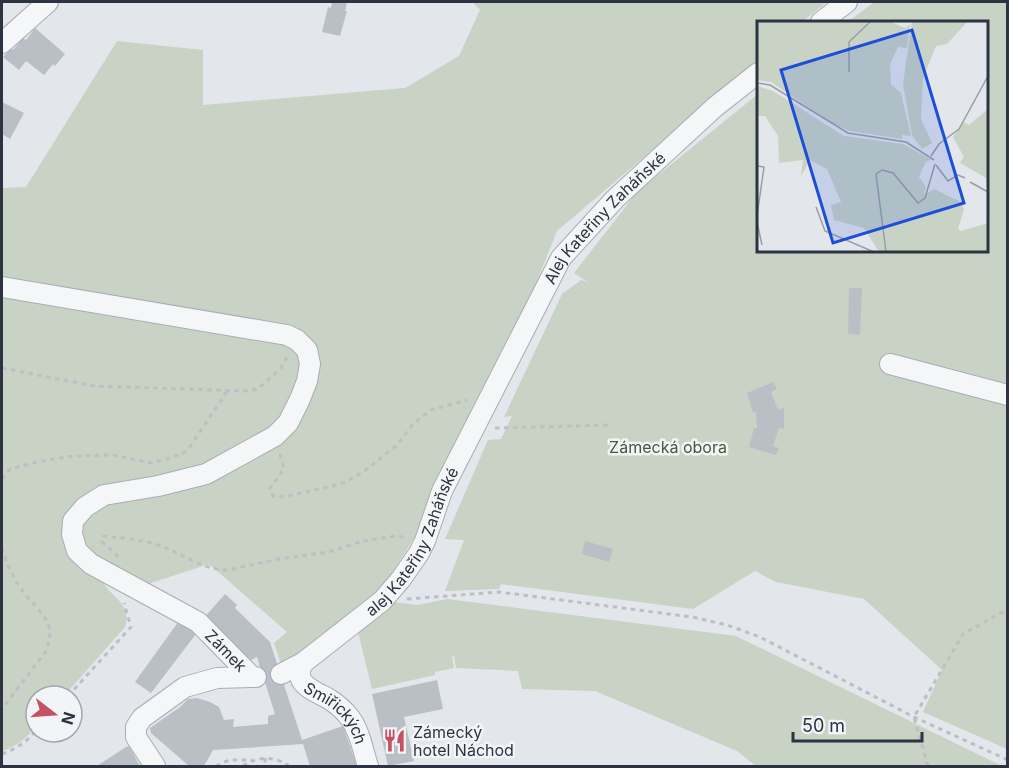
<svg xmlns="http://www.w3.org/2000/svg" width="1009" height="768" font-family="Inter,sans-serif">
  <style>
    .green { fill: #c8d3c5 }
    .building { fill: #babfc6 }
    .lines { fill: none; stroke-linecap: round; stroke-linejoin: round }
    .minor-casing { stroke: #a8adb4; stroke-width: 22 }
    .path { stroke: #bdbfc5; stroke-width: 3; stroke-dasharray: 4.5 4.5; stroke-linecap: butt }
    .minor { stroke: #f5f6f8; stroke-width: 20 }
    .labels { text-anchor: middle; stroke-width: 5; stroke-linejoin: round; paint-order: stroke }
    .street-label { font-size: 16px; fill: #2c3341; stroke: #f2f4f7 }
    .park-label { font-size: 16px; fill: #405b3a; stroke: #f2f4f7 }
    .poi-label { font-size: 16px; fill: #2c3341; stroke: #f2f4f7; text-anchor: start }
    .inset-road { fill: none; stroke: #9a9ea6; stroke-width: 1.5 }
    .view { fill: #1d4ed8; fill-opacity: 0.15; stroke: #1d4ed8; stroke-width: 3 }
    .inset-edge { fill: none; stroke: #2c3341; stroke-width: 3 }
  </style>
  <rect width="100%" height="100%" fill="#e3e6ea"/>
  <!-- green -->
  <g class="green">
    <path d="M472,2H827L802,22H758V60L557,231L527,306L416,535L386,583L359,610L282,667L274,643L287,632L209,564L145,585L101,577C107,597 133,601 125,627L64,696H36V727C26,738 16,747 2,751V188L26,187L117,41L203,50V105L405,88L459,56L480,10Z"/>
    <path d="M874,2H1007V749L923,712L942,670L864,599L776,582L755,571L693,609L501,584L499,589L445,591L464,540L445,539L488,440L501,439L512,416L504,417L562,294L581,280L589,283L574,273L637,192L758,94V250H986V22H848Z"/>
    <path d="M447,599L736,636L1002,766H756L737,751L595,691L522,689L518,671L456,668L454,656L452,657L454,668L435,672V675L372,689L358,632L393,602L418,605Z"/>
  </g>
  <!-- building -->
  <g class="building">
    <path d="M332,2H347L345,11H347L340,36L322,32L328,7L331,8Z"/>
    <path d="M35,28L65,54L55,66L53,64L44,75L26,61L19,70L3,57L11,48L13,50L23,38L26,40Z"/>
    <path d="M2,102L24,113L10,139L2,134L3,131L2,130Z"/>
    <path d="M849,288H862L860,335L848,334Z"/>
    <path d="M773,382L777,389L771,392L778,410L784,408V429L779,428L773,446L779,448L776,455L749,447L754,428H757L756,412H753L747,393Z"/>
    <path d="M585,541L613,549L609,562L582,554Z"/>
    <path d="M225,594L237,605L235,608L270,642L302,740L343,726L357,766H310L303,744L213,750L204,766H189L151,733L150,728L180,707L188,699L197,698L210,702L219,707L224,720L234,719L233,727L268,724V716L275,714L257,657L251,660L206,620H202Z"/>
    <path d="M181,618L199,630L151,693L135,682Z"/>
    <path d="M437,680L443,709L404,717L414,761L388,766L372,694Z"/>
    <path d="M129,746L140,766H97L126,747Z"/>
  </g>
  <g class="lines">
    <defs>
      <g id="minor">
        <path d="M821,22L847,2"/>
        <path d="M2,43L48,2"/>
        <path id="s1" d="M2,287L287,335L297,340L307,350L310,364L307,381L300,399L288,423L275,436L206,474L158,486L104,495L85,507L73,521L72,534L77,551L91,564L198,622L252,677H256"/>
        <path d="M890,364L1008,395"/>
        <path id="s2" d="M304,662C303,665 300,667 300,671C297,686 319,693 329,699C337,704 344,710 350,718C360,731 363,751 368,766"/>
        <path id="s3" d="M281,674L304,662L382,601L401,579L419,553L425,541L442,491L561,258L615,199L715,107L758,73"/>
        <path d="M155,766L136,737V727L142,718L185,687L217,678L252,677"/>
      </g>
    </defs>
    <!-- minor casing -->
    <use href="#minor" class="minor-casing"/>
    <!-- path -->
    <g class="path">
      <path d="M2,368L94,386L245,391L258,389L281,368L288,355"/>
      <path d="M495,428L610,425"/>
      <path d="M280,454L284,469L270,488L273,496L284,497L341,484L363,472L397,445L413,424L431,410L467,400"/>
      <path d="M2,479L10,469L37,462L73,456L113,455L151,463L171,458L183,453L189,448L228,390"/>
      <path d="M2,548C6,565 17,584 28,598C35,606 44,614 48,624C52,633 49,643 46,651L2,709"/>
      <path d="M118,557L114,552L102,542L104,536C120,538 137,539 152,543C178,550 200,570 228,570L279,559L329,552L363,541L397,536L408,538"/>
      <path d="M407,599L499,592L692,617L727,625L760,637L914,717L1008,760"/>
      <path d="M68,696L131,627L124,603"/>
      <path d="M2,754C16,749 26,742 36,731"/>
      <path d="M265,758V766"/>
      <path d="M216,766L229,760H252"/>
      <path d="M243,766C257,756 275,756 289,766"/>
      <path d="M928,766L914,717L963,634L1008,609"/>
    </g>
    <!-- minor -->
    <use href="#minor" class="minor"/>
  </g>
  <!-- icons -->
  <defs>
    <symbol id="restaurant-bare" viewBox="-9 -9 18 18"><path d="M-5-6h1v4h1v-4h1v4h1v-4h1v5L-1.5 .5V6h-2V.5L-5-1ZM5-6V6H3V1.5H1.5Q1.5-4 5-6Z" fill="#c45263" stroke="#f2f4f7" stroke-width="2.5" paint-order="stroke"/></symbol>
  </defs>
  <g fill-rule="evenodd">
    <use href="#restaurant-bare" x="378" y="724" width="33" height="33"/>
  </g>
  <g class="labels">
    <!-- street labels -->
    <g class="street-label">
      <text dy="6" stroke="none"><textPath href="#s3" startOffset="572">Alej Kateřiny Zaháňské</textPath></text>
      <text dy="6" stroke="none"><textPath href="#s3" startOffset="192">alej Kateřiny Zaháňské</textPath></text>
      <text dy="6" stroke="none"><textPath href="#s1" startOffset="846">Zámek</textPath></text>
      <text dy="6" stroke="none"><textPath href="#s2" startOffset="68">Smiřických</textPath></text>
    </g>
    <!-- park labels -->
    <g class="park-label">
      <text x="668" y="453">Zámecká obora</text>
    </g>
    <!-- poi labels -->
    <g class="poi-label">
      <text x="413" y="738">Zámecký<tspan x="413" dy="18">hotel Náchod</tspan></text>
    </g>
  </g>
  <!-- overview -->
  <g transform="translate(757 21)">
    <rect width="231" height="231" fill="#e3e6ea"/>
    <path d="M0,0H131L149,7L153,3L150,27L141,26L133,43L134,63L144,72L154,115L145,114V118L93,110L76,103L14,61L0,59ZM155,0H211L190,23L179,25L166,57L164,98L175,122L165,128L155,114L146,63ZM0,65L16,70L87,115L146,123L175,139L169,140L162,156L169,166L167,174L177,168L204,181L207,188L201,208L204,210L231,202V231H122L107,207L77,199L74,184L84,181L70,148L53,139L44,155L46,139L22,142L21,115L8,95H0ZM231,88V158L203,142L207,136L196,116L207,101L212,104Z" fill="#c8d3c5"/>
    <path class="inset-road" d="M92,51V21L114,0M0,62L13,64L91,112L149,121L177,139M174,135L182,123L202,108L231,55M179,144L191,160L201,154L208,157M213,161L231,171M59,186L68,210L117,231M0,195L7,146L1,145M0,201L5,224M129,231L119,153L125,149L136,152L161,182L168,177L178,143"/>
    <path class="view" d="M155,9L207,182L76,222L24,49Z"/>
    <rect width="231" height="231" class="inset-edge"/>
  </g>
  <!-- border -->
  <rect width="1009" height="768" fill="none" stroke="#2c3341" stroke-width="6"/>
  <!-- north arrow -->
  <g transform="translate(54 714) rotate(107)"><circle r="28" fill="#f2f4f7" stroke="#a3a7ae" stroke-width="1.5"/>
  <path d="M0-4.5L10 22L0 15L-10 22Z" fill="#c45263"/>
  <text y="-9" font-size="16" font-weight="bold" text-anchor="middle" fill="#2c3341">N</text>
  </g>
  <!-- scale -->
  <path d="M793 732v9h129v-9" fill="none" stroke="#2c3341" stroke-width="3"/>
  <text x="802" y="732" font-size="18" fill="#2c3341" stroke="#f2f4f7" stroke-width="4.5" paint-order="stroke">50 m</text>
</svg>
